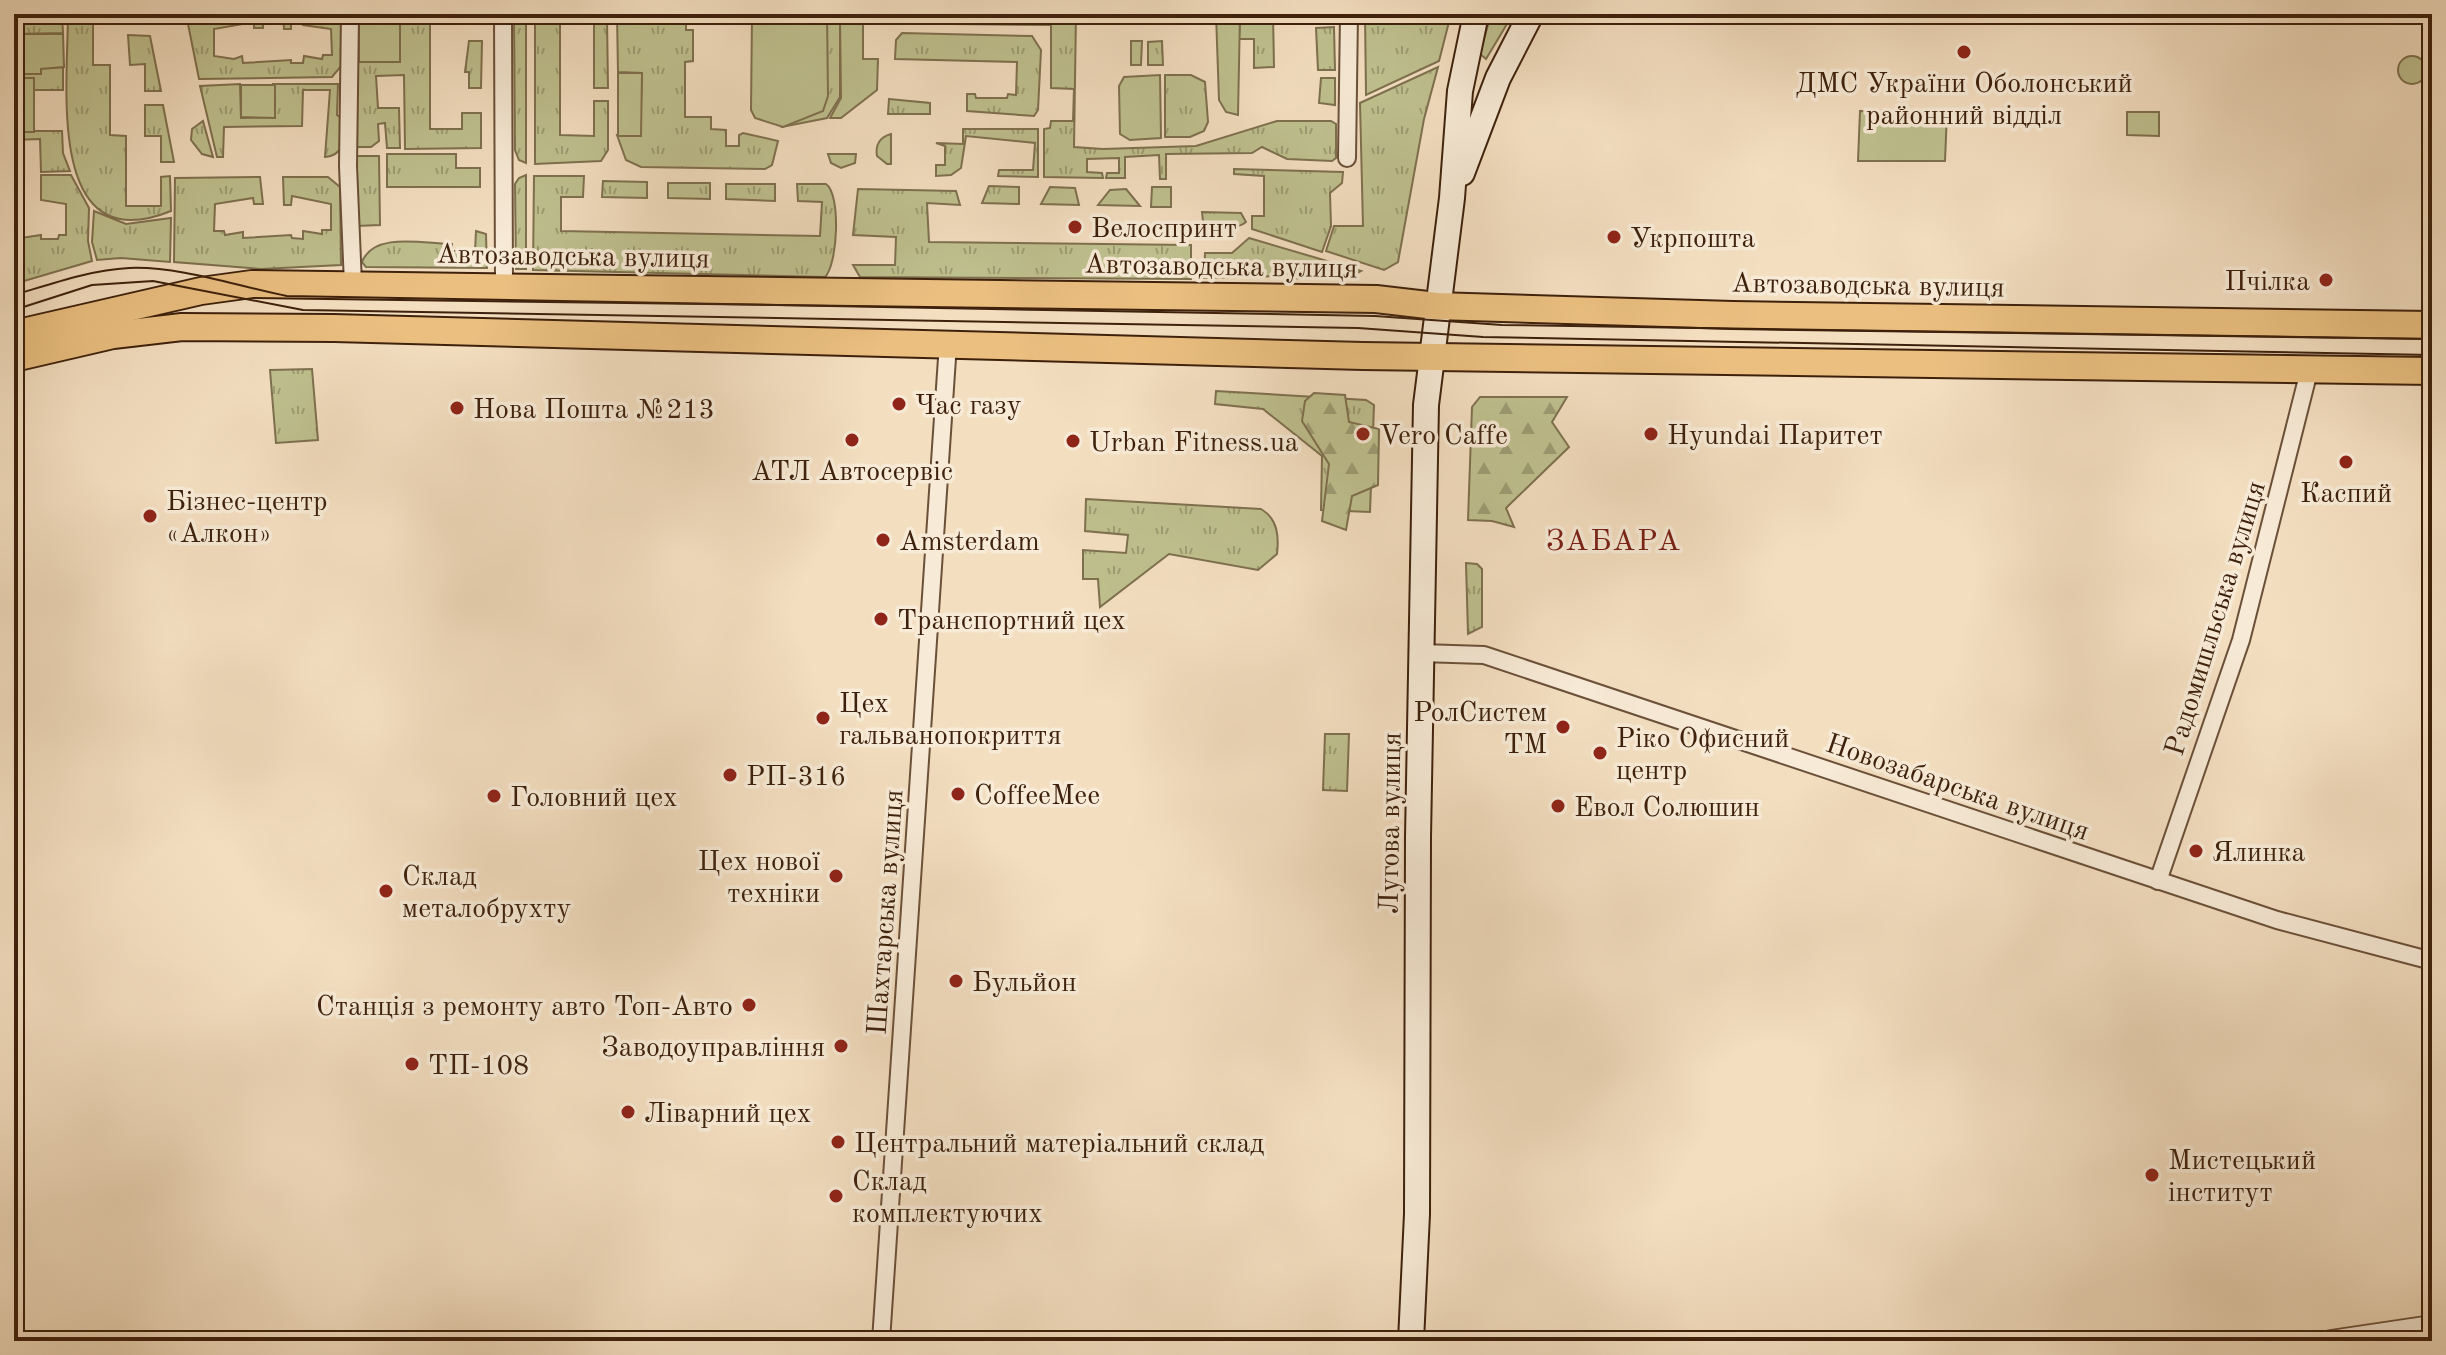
<svg xmlns="http://www.w3.org/2000/svg" width="2446" height="1355" font-family="'Old Standard TT',serif">
  <style>
    .grass { fill: url(#grass-tufts); stroke: #7e704e; stroke-width: 2 }
    .forest { fill: url(#forest-firs); stroke: #7e704e; stroke-width: 2 }
    .park { fill: #bfc08f; stroke: #7e704e; stroke-width: 2 }
    .lines { fill: none; stroke-linecap: round; stroke-linejoin: round }
    .minor-casing { stroke: #6b5039; stroke-width: 20 }
    .tertiary-casing { stroke: #6b5039; stroke-width: 24 }
    .secondary-casing { stroke: #3e210c; stroke-width: 28 }
    .primary-casing { stroke: #3e210c; stroke-width: 30 }
    .minor { stroke: #f7ead6; stroke-width: 16 }
    .tertiary { stroke: #f7ead6; stroke-width: 20 }
    .secondary { stroke: #f7ead6; stroke-width: 24 }
    .primary { stroke: #eabf80; stroke-width: 26 }
    .tram { stroke: #3e210c; stroke-width: 2 }
    .poi-dot { fill: #8f2418; stroke: #f7ead6; stroke-width: 3 }
    .labels { text-anchor: middle; stroke-width: 7; stroke-linejoin: round; paint-order: stroke }
    .poi-label { font-size: 28px; fill: #3e210c; stroke: #f7ead6; text-anchor: start }
    .street-label { font-size: 28px; fill: #3e210c; stroke: #f7ead6 }
    .neighbourhood-label { font-size: 30px; letter-spacing: 2px; fill: #7a1f14; stroke: #f7ead6 }
  </style>
  <defs>
    <pattern id="grass-tufts" width="24" height="20" patternUnits="userSpaceOnUse" patternTransform="scale(2)"><rect width="24" height="20" fill="#bfc08f"/><path d="M3 7l-1-3M5 7V3M7 7l1-3M15 17l-1-3M17 17v-4M19 17l1-3" fill="none" stroke="#9d9c73"/></pattern>
    <pattern id="forest-firs" width="22" height="20" patternUnits="userSpaceOnUse" patternTransform="scale(2)"><rect width="22" height="20" fill="#bfc08f"/><path d="M5 1l3.5 6h-7zM16 11l3.5 6h-7z" fill="#9d9c73"/></pattern>
  </defs>
  <rect width="100%" height="100%" fill="#f3dec0"/>
  <filter id="stains"><feTurbulence type="fractalNoise" baseFrequency=".0025" numOctaves="4"/><feColorMatrix values="0 0 0 0 .2 0 0 0 0 .09 0 0 0 0 .02 0 0 0 .5 -.17"/></filter>
  <radialGradient id="worn" r=".72"><stop offset=".6" stop-color="#630" stop-opacity="0"/><stop offset="1" stop-color="#630" stop-opacity=".3"/></radialGradient>
  <!-- grass -->
  <g class="grass">
    <path d="M22,14H62L63,33L14,34V16Z"/>
    <path d="M68,14H93V65H110V135L126,136V206H161V177L170,176L171,211C45,262 68,84 68,14Z"/>
    <path d="M186,14H263V28H254V22L214,29V56L234,59L242,56L243,63L291,60V63H303L304,56L322,59L323,55H332L331,29L303,25L302,21H291V29H284L283,14H341L342,65L332,77L199,79Z"/>
    <path d="M355,14H430V129H462V113H481V148L405,149L404,75L376,76L378,108H399L400,148H387L385,123L378,124L379,141L371,147H355Z"/>
    <path d="M514,14H526V163L519,160L515,150Z"/>
    <path d="M617,14H694V18H686V30H693V61L685,62V117H711V129L726,130V146H739V135L743,133L778,141L772,165L765,169L641,167L626,160L617,135H640L642,73L618,72Z"/>
    <path d="M827,14H1076L1074,147L1103,149L1196,146L1277,121H1331L1336,124V158L1332,161L1287,159L1262,147L1252,153L1166,154V179H1160L1159,155L1125,157V178H1106L1107,173H1119V158L1087,159V172L1102,173L1103,178L1044,177V129L1050,128L1051,121H1073L1074,89L1051,88V25L862,23V17H840V97L827,118L782,127Z"/>
    <path d="M1240,14H1273L1274,67L1254,68V39H1239Z"/>
    <path d="M1365,14H1451L1439,61L1366,95Z"/>
    <path d="M1491,14H1513L1486,59L1480,54Z"/>
    <path d="M594,17H607L608,88H594Z"/>
    <path d="M535,20H560V135L594,136V101H608V150L601,161L535,164Z"/>
    <path d="M1334,27L1335,70H1318L1316,28Z"/>
    <path d="M902,33L1032,36L1041,50L1038,110L1034,116L967,111V94H975L976,98H1007L1008,94L1016,95L1017,62L895,59L896,40Z"/>
    <path d="M128,35L150,36L161,91H145V64L130,65Z"/>
    <path d="M469,41H482L481,88H469V72H465Z"/>
    <path d="M1131,41H1142L1141,65H1131Z"/>
    <path d="M1162,41L1163,65H1148V42Z"/>
    <path d="M14,56L18,74H39V68L63,67V90H34V78H14Z"/>
    <path d="M1438,67L1424,119L1398,262L1384,270L1326,251L1334,226H1363L1360,103Z"/>
    <path d="M1165,75H1191L1205,82L1208,122L1204,131L1190,137H1165Z"/>
    <path d="M1321,78H1335V105L1319,103Z"/>
    <path d="M240,84L241,118L274,117L273,84H338L337,115L344,120C343,138 346,155 325,157L330,90H303L302,126L224,127L223,157H217L200,86Z"/>
    <path d="M889,99L930,103V114H888Z"/>
    <path d="M145,105H163L174,162H161V136H145Z"/>
    <path d="M203,121L213,157L202,154L191,140L192,129Z"/>
    <path d="M963,129H1038V177L998,176L999,170H1033L1035,143L966,136L961,168L951,175L936,176V165H945V146L936,143L963,144Z"/>
    <path d="M14,131H62L63,153L70,171L41,172L40,139L14,140Z"/>
    <path d="M891,134V164H887L877,156C875,145 880,137 891,134Z"/>
    <path d="M387,154H456V168H480V187H387Z"/>
    <path d="M828,154H856L855,163L841,168L831,163Z"/>
    <path d="M355,156H379L380,225L356,226Z"/>
    <path d="M1234,169L1343,172L1342,183L1330,193L1331,226L1322,252L1252,229V216H1264V176L1234,174Z"/>
    <path d="M41,175H71L89,208L88,241L92,261L14,284V239L41,235V239H58L59,235H66V204L41,200Z"/>
    <path d="M526,175V269H516L515,184L519,178Z"/>
    <rect x="14" y="176" width="10" height="24"/>
    <path d="M534,176H584L583,197H561V231L820,236L822,202L798,201L797,184H826C841,194 838,264 825,277L533,270Z"/>
    <path d="M260,177L263,204H254L253,198L215,204L214,231H224L225,235L243,232V238L291,235L292,238L303,239V231L322,234V230H331V204L292,196L291,205H284L283,177H328L340,187L341,265L261,269L174,262L175,178Z"/>
    <path d="M603,181L647,182V198L602,197Z"/>
    <path d="M668,183H710V199L668,198Z"/>
    <path d="M726,184H775V201L726,199Z"/>
    <path d="M989,186L1019,187V204L982,203Z"/>
    <path d="M1050,187L1075,188L1079,205L1041,204Z"/>
    <path d="M1152,187H1171V207H1151Z"/>
    <path d="M858,189L956,191L960,205L927,203L929,242L1191,245V279L860,277L853,265H895L896,237L853,235Z"/>
    <path d="M1126,189L1140,206L1098,205L1110,190Z"/>
    <path d="M94,211L126,224L171,218L170,262L121,258L97,260L92,242Z"/>
    <path d="M1202,212L1241,213L1246,222C1237,230 1212,229 1203,221Z"/>
    <path d="M476,231L486,234L487,268L366,267L362,262C374,231 425,244 452,244V251H475Z"/>
    <path d="M1249,238L1361,271L1351,276L1284,279V276L1204,278L1205,253H1232Z"/>
    <path d="M312,369L318,440L276,443L270,370Z"/>
    <path d="M1216,391L1366,400L1374,405L1370,512L1321,510L1322,456L1263,409L1215,404Z"/>
    <path d="M1086,499L1261,509C1278,519 1279,537 1277,554L1258,570L1169,554L1100,607L1098,579H1083V550L1126,553L1128,535L1085,531Z"/>
    <path d="M1466,563L1477,564L1482,569V627L1468,634Z"/>
    <path d="M1325,734H1349L1347,791L1323,790Z"/>
  </g>
  <!-- forest -->
  <g class="forest">
    <path d="M1314,393L1345,395L1349,422L1379,429L1378,485L1352,496L1346,530L1322,521L1329,464L1302,421L1305,401Z"/>
    <path d="M1480,397H1567L1552,422L1569,447L1506,508L1514,527L1492,521L1468,520L1472,407Z"/>
  </g>
  <!-- park -->
  <g class="park">
    <rect x="359" y="14" width="41" height="48"/>
    <path d="M752,14H827L828,96L823,111L783,127L755,118L751,110Z"/>
    <path d="M1216,14H1240L1238,115L1226,112L1219,100Z"/>
    <path d="M840,18H863V59H878L877,90L841,118H830L841,98Z"/>
    <path d="M14,34H63L64,67L41,69V74H17Z"/>
    <circle cx="2412" cy="70" r="14"/>
    <path d="M618,73H642L641,136H618Z"/>
    <path d="M1160,75L1161,138L1130,140L1120,134L1119,86L1124,77Z"/>
    <rect x="14" y="78" width="20" height="54"/>
    <path d="M241,85H275V118L241,117Z"/>
    <path d="M1860,111L1947,113L1945,161H1858Z"/>
    <path d="M2127,112H2159V136L2127,135Z"/>
  </g>
  <g class="lines">
    <defs>
      <g id="minor">
        <path d="M350,14L348,166L353,284"/>
        <path d="M503,14L504,285"/>
        <path d="M1347,158L1349,14"/>
        <path d="M1421,653L1484,655L2277,920L2432,961"/>
        <path d="M2158,881L2241,640L2310,367"/>
        <path d="M881,1341L948,343"/>
      </g>
      <path id="tertiary" d="M2331,1341L2432,1326"/>
      <g id="secondary">
        <path d="M1462,173L1498,78L1531,14"/>
        <path d="M1411,1341L1417,1214L1418,837L1426,405L1452,198L1460,91L1476,14"/>
      </g>
      <g id="primary">
        <path d="M14,334L201,291L252,284L1376,299L1436,306L1733,315L2432,325"/>
        <path d="M14,358L113,335L182,327L334,328L1363,356L2432,371"/>
      </g>
    </defs>
    <!-- minor casing -->
    <use href="#minor" class="minor-casing"/>
    <!-- tertiary casing -->
    <use href="#tertiary" class="tertiary-casing"/>
    <!-- secondary casing -->
    <use href="#secondary" class="secondary-casing"/>
    <!-- primary casing -->
    <use href="#primary" class="primary-casing"/>
    <!-- minor -->
    <use href="#minor" class="minor"/>
    <!-- tertiary -->
    <use href="#tertiary" class="tertiary"/>
    <!-- secondary -->
    <use href="#secondary" class="secondary"/>
    <!-- primary -->
    <use href="#primary" class="primary"/>
    <!-- tram -->
    <g class="tram">
      <path d="M14,295C51,284 90,270 129,268C181,266 236,286 287,296L1375,316L1502,325L2432,339"/>
      <path d="M14,310L92,285L153,281L303,310L1358,328L1483,337L2432,355"/>
    </g>
  </g>
  <!-- markers -->
  <g class="poi-dot">
    <circle cx="1964" cy="52" r="8"/>
    <circle cx="1075" cy="227" r="8"/>
    <circle cx="1614" cy="237" r="8"/>
    <circle cx="2326" cy="280" r="8"/>
    <circle cx="899" cy="404" r="8"/>
    <circle cx="457" cy="408" r="8"/>
    <circle cx="1363" cy="434" r="8"/>
    <circle cx="1651" cy="434" r="8"/>
    <circle cx="852" cy="440" r="8"/>
    <circle cx="1073" cy="441" r="8"/>
    <circle cx="2346" cy="462" r="8"/>
    <circle cx="150" cy="516" r="8"/>
    <circle cx="883" cy="540" r="8"/>
    <circle cx="881" cy="619" r="8"/>
    <circle cx="823" cy="718" r="8"/>
    <circle cx="1563" cy="727" r="8"/>
    <circle cx="1600" cy="753" r="8"/>
    <circle cx="730" cy="775" r="8"/>
    <circle cx="958" cy="794" r="8"/>
    <circle cx="494" cy="796" r="8"/>
    <circle cx="1558" cy="806" r="8"/>
    <circle cx="2196" cy="851" r="8"/>
    <circle cx="836" cy="876" r="8"/>
    <circle cx="386" cy="891" r="8"/>
    <circle cx="956" cy="981" r="8"/>
    <circle cx="749" cy="1005" r="8"/>
    <circle cx="841" cy="1046" r="8"/>
    <circle cx="412" cy="1064" r="8"/>
    <circle cx="628" cy="1112" r="8"/>
    <circle cx="838" cy="1142" r="8"/>
    <circle cx="2152" cy="1175" r="8"/>
    <circle cx="836" cy="1196" r="8"/>
  </g>
  <g class="labels">
    <!-- poi labels -->
    <g class="poi-label">
      <text x="1964" y="92" text-anchor="middle">ДМС України Оболонський<tspan x="1964" dy="32">районний відділ</tspan></text>
      <text x="1091" y="237">Велоспринт</text>
      <text x="1630" y="247">Укрпошта</text>
      <text x="2310" y="290" text-anchor="end">Пчілка</text>
      <text x="915" y="414">Час газу</text>
      <text x="473" y="418">Нова Пошта №213</text>
      <text x="1379" y="444">Vero Caffe</text>
      <text x="1667" y="444">Hyundai Паритет</text>
      <text x="1089" y="451">Urban Fitness.ua</text>
      <text x="852" y="480" text-anchor="middle">АТЛ Автосервіс</text>
      <text x="2346" y="502" text-anchor="middle">Каспий</text>
      <text x="166" y="510">Бізнес-центр<tspan x="166" dy="32">«Алкон»</tspan></text>
      <text x="899" y="550">Amsterdam</text>
      <text x="897" y="629">Транспортний цех</text>
      <text x="839" y="712">Цех<tspan x="839" dy="32">гальванопокриття</tspan></text>
      <text x="1547" y="721" text-anchor="end">РолСистем<tspan x="1547" dy="32">ТМ</tspan></text>
      <text x="1616" y="747">Ріко Офисний<tspan x="1616" dy="32">центр</tspan></text>
      <text x="746" y="785">РП-316</text>
      <text x="974" y="804">CoffeeMee</text>
      <text x="510" y="806">Головний цех</text>
      <text x="1574" y="816">Евол Солюшин</text>
      <text x="2212" y="861">Ялинка</text>
      <text x="820" y="870" text-anchor="end">Цех нової<tspan x="820" dy="32">техніки</tspan></text>
      <text x="402" y="885">Склад<tspan x="402" dy="32">металобрухту</tspan></text>
      <text x="972" y="991">Бульйон</text>
      <text x="733" y="1015" text-anchor="end">Станція з ремонту авто Топ-Авто</text>
      <text x="825" y="1056" text-anchor="end">Заводоуправління</text>
      <text x="428" y="1074">ТП-108</text>
      <text x="644" y="1122">Ліварний цех</text>
      <text x="854" y="1152">Центральний матеріальний склад</text>
      <text x="2168" y="1169">Мистецький<tspan x="2168" dy="32">інститут</tspan></text>
      <text x="852" y="1190">Склад<tspan x="852" dy="32">комплектуючих</tspan></text>
    </g>
    <!-- street labels -->
    <g class="street-label">
      <text transform="translate(573 255) rotate(1)" y="10">Автозаводська вулиця</text>
      <text transform="translate(1221 265) rotate(1)" y="10">Автозаводська вулиця</text>
      <text transform="translate(1868 284) rotate(1)" y="10">Автозаводська вулиця</text>
      <text transform="translate(2214 618) rotate(-73)" y="10">Радомишльська вулиця</text>
      <text transform="translate(1958 786) rotate(19)" y="10">Новозабарська вулиця</text>
      <text transform="translate(1389 823) rotate(-89)" y="10">Лугова вулиця</text>
      <text transform="translate(884 912) rotate(-86)" y="10">Шахтарська вулиця</text>
    </g>
    <!-- neighbourhood labels -->
    <g class="neighbourhood-label">
      <text x="1614" y="550">ЗАБАРА</text>
    </g>
  </g>
  <!-- margin -->
  <rect width="2446" height="1355" fill="none" stroke="#f3dec0" stroke-width="48"/>
  <rect x="16" y="16" width="2414" height="1323" fill="none" stroke="#3e210c" stroke-width="4"/>
  <rect x="24" y="24" width="2398" height="1307" fill="none" stroke="#3e210c" stroke-width="2"/>
  <rect width="100%" height="100%" filter="url(#stains)"/>
  <rect width="100%" height="100%" fill="url(#worn)"/>
</svg>
